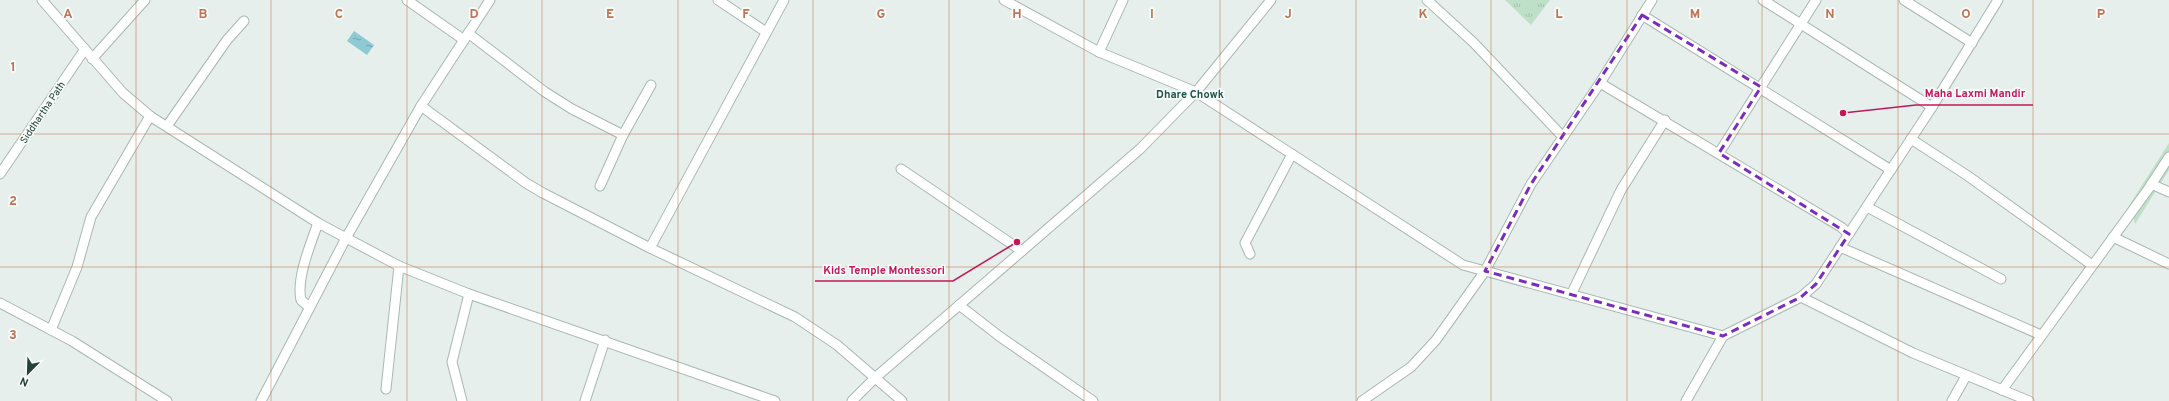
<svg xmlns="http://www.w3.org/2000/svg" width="2169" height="401" font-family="Overpass,sans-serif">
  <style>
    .grass { fill: #bfe0c8 }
    .park { fill: url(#park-tufts) }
    .water { fill: url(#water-ripples) }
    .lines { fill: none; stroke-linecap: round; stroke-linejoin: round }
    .minor-casing { stroke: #a8b8b2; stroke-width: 11 }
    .minor { stroke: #fff; stroke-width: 9 }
    .marked { fill: none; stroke: #7b2cbf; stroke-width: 3; stroke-dasharray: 8 5; stroke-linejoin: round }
    .grid { fill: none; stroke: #c07456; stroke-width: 1; stroke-opacity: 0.55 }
    .labels { text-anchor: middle; stroke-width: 3.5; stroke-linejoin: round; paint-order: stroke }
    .street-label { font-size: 10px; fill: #24423a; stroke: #f7fbf9 }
    .neighbourhood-label { font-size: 11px; font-weight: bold; fill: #1f5548; stroke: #f7fbf9 }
    .grid-label { font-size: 13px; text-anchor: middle; font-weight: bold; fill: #c07456; stroke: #f7fbf9; stroke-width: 3.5; stroke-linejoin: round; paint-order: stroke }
    .leader { fill: none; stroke: #c2185b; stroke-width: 1.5 }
    .callout-dot { fill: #c2185b; stroke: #f7fbf9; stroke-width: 1.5 }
    .callout-label { font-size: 11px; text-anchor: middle; font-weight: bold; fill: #c2185b; stroke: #f7fbf9; stroke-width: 3.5; stroke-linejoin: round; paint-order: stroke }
  </style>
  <defs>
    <pattern id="park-tufts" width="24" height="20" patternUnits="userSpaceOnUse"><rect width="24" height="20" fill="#bfe0c8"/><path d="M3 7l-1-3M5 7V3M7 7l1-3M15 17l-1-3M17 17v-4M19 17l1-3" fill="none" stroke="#a4c1ad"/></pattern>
    <pattern id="water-ripples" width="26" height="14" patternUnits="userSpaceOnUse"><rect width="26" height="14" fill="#8ec9d4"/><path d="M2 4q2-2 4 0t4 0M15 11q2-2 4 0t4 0" fill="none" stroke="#74a5ad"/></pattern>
  </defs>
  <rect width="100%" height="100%" fill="#e6efeb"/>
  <!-- grass -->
  <path class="grass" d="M2169,143V170L2135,224L2130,204Z"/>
  <!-- park -->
  <path class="park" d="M1505,0H1550L1531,25Z"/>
  <!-- water -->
  <path class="water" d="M354,31L374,45L367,55L347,41Z"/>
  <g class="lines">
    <defs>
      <g id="minor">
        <path d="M42,0L123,93L150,116L318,223L399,266L469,294L775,401"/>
        <path d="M407,0L464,40"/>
        <path d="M718,0L766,32"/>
        <path d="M1004,0L1099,52L1196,92L1463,265L1723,336L1801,297L1816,284L1932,107L1998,0"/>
        <path d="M1427,0L1474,43L1563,137"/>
        <path d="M1763,0L1932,107"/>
        <path d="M1904,0L1972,43"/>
        <path d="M1642,15L1891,170"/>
        <path d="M468,33L545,92L572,109L623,135"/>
        <path d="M1099,52L1123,0"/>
        <path d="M92,59L145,0"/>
        <path d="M1600,83L1841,227L1849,234"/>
        <path d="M421,106L526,183L543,193L650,248L795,317L837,345L902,401"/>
        <path d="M167,126L227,40L244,21"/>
        <path d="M1911,139L1968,176L2092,265"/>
        <path d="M1719,153L1816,0"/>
        <path d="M901,169L1022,251"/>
        <path d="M0,174L85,49"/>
        <path d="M2151,184L2169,192"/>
        <path d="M600,186L623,135L651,85"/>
        <path d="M1867,207L2001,279"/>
        <path d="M2113,237L2169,264"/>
        <path d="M1840,247L2041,335"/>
        <path d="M650,248L784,0"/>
        <path d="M1250,254L1245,243L1292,154"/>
        <path d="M1571,295L1621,190L1665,120"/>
        <path d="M1801,297L1913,353L2029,401"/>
        <path d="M0,303L72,341L167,401"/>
        <path d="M959,305L999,336L1093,401"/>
        <path d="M309,307L301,300C296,278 311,243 318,223"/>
        <path d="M51,330L77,267L91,217L150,116"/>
        <path d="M386,389L399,266"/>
        <path d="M2002,390L2149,188L2169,157"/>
        <path d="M261,401L346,238L421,106L490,0"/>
        <path d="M462,401L452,362L469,294"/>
        <path d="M585,401L605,340"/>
        <path d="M852,401L876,377L1140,149L1196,92L1271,0"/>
        <path d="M1362,401L1411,367L1436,340L1485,271L1531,184L1600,83L1652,0"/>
        <path d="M1686,401L1723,336"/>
        <path d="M1952,401L1966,376"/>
      </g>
    </defs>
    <!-- minor casing -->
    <use href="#minor" class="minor-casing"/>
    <!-- minor -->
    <use href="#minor" class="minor"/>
  </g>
  <!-- marked area -->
  <path class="marked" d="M1642,15L1761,87L1719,153L1849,234L1816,284L1801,297L1723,336L1485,271L1531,184Z"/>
  <!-- grid -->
  <path class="grid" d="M136,0V401M271,0V401M407,0V401M542,0V401M678,0V401M813,0V401M949,0V401M1084,0V401M1220,0V401M1356,0V401M1491,0V401M1627,0V401M1762,0V401M1898,0V401M2033,0V401M0,134H2169M0,267H2169"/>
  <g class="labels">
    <!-- street labels -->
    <g class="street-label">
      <text transform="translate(42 112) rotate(-56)" y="4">Siddhartha Path</text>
    </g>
    <!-- neighbourhood labels -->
    <g class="neighbourhood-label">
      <text x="1190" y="98">Dhare Chowk</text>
    </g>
  </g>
  <g class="grid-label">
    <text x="68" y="18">A</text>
    <text x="203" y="18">B</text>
    <text x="339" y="18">C</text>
    <text x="474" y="18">D</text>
    <text x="610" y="18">E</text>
    <text x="746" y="18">F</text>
    <text x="881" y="18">G</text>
    <text x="1017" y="18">H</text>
    <text x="1152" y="18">I</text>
    <text x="1288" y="18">J</text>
    <text x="1423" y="18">K</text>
    <text x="1559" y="18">L</text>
    <text x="1695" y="18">M</text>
    <text x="1830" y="18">N</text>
    <text x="1966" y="18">O</text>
    <text x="2101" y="18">P</text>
    <text x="13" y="71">1</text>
    <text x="13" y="205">2</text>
    <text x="13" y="339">3</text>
  </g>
  <!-- callouts -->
  <path class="leader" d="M1843 113L1916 105H2033M1017 242L953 281H815"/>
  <g class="callout-dot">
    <circle cx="1843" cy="113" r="4"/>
    <circle cx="1017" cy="242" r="4"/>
  </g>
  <g class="callout-label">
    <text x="1975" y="97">Maha Laxmi Mandir</text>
    <text x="884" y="274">Kids Temple Montessori</text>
  </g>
  <!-- north arrow -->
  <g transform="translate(28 373) rotate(203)" stroke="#f7fbf9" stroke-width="3" paint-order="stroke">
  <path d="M0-3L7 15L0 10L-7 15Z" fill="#24423a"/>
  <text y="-6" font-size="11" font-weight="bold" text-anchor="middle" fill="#24423a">N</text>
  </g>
</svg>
